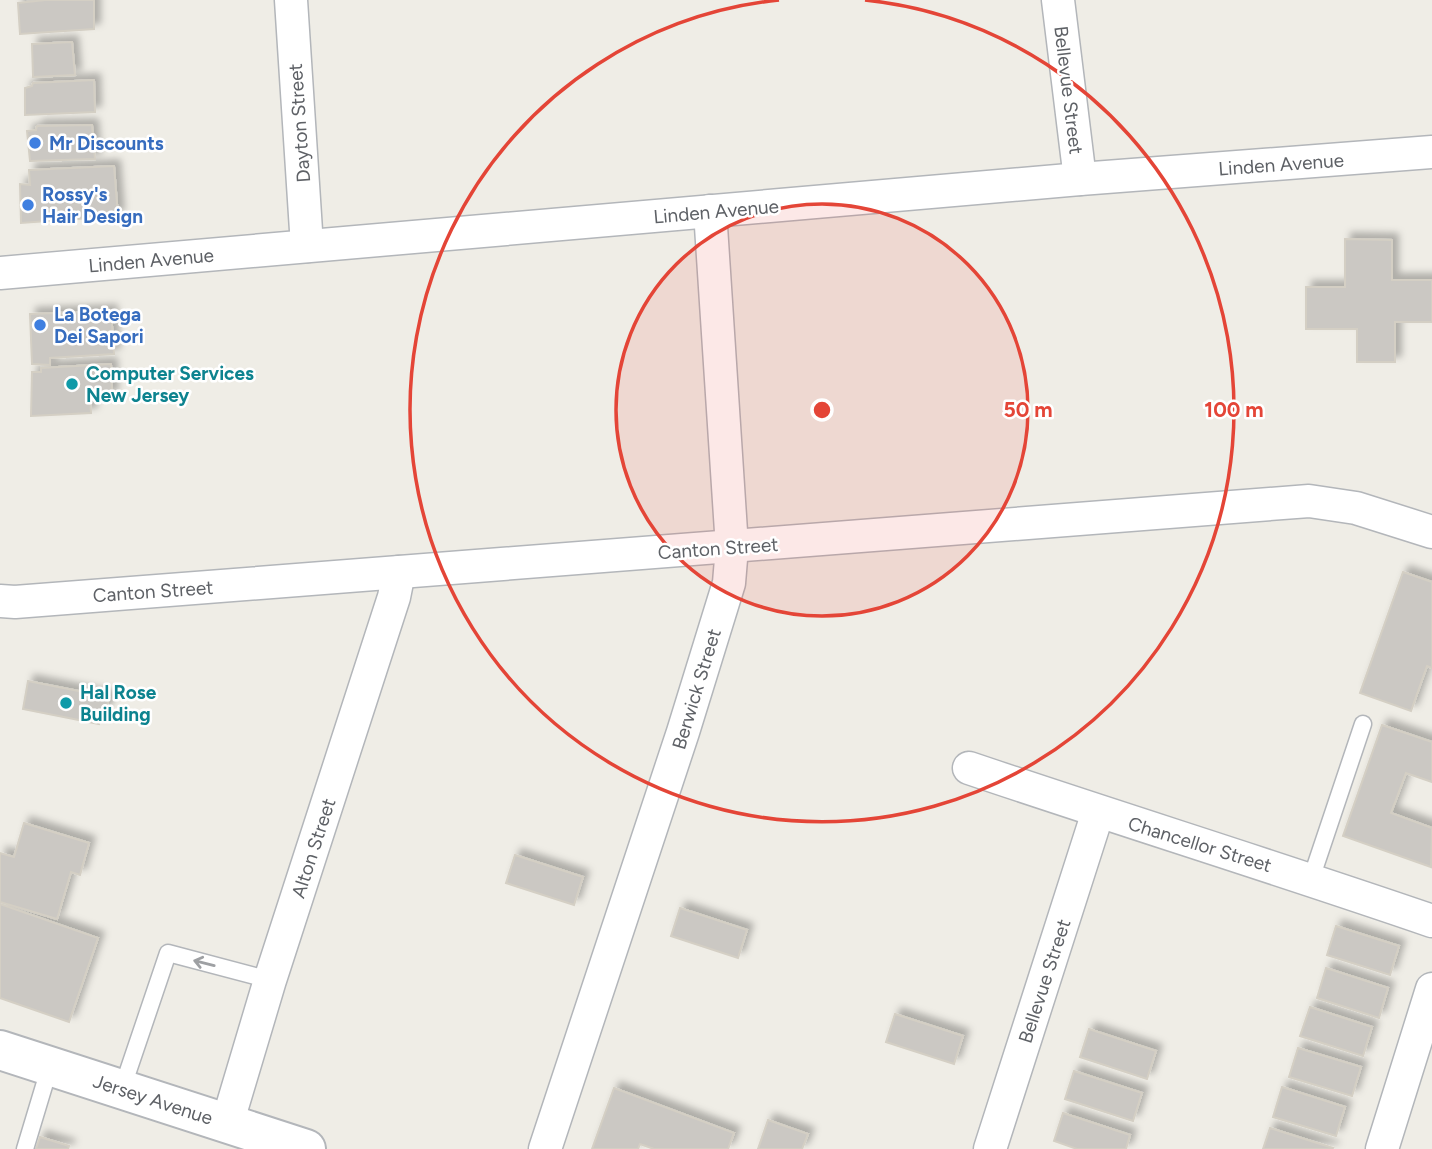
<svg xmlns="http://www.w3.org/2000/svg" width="1432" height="1149" font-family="Figtree,sans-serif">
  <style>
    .building { fill: #cbc8c3; stroke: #d4cfc4; stroke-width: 2; filter: url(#shadow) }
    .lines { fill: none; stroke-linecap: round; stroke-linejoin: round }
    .service-casing { stroke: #b3b6ba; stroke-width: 19 }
    .minor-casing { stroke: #b3b6ba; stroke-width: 35 }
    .tertiary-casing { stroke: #b3b6ba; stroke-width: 42 }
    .service { stroke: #fff; stroke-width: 16 }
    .minor { stroke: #fff; stroke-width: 32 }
    .tertiary { stroke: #fff; stroke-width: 38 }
    .oneway { stroke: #9ea0a3 }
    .ring { fill: none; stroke: #e44537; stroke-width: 3.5 }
    .shop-dot { fill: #3f7fe0; stroke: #fff; stroke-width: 2.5 }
    .culture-dot { fill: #0f9aa8; stroke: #fff; stroke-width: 2.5 }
    .labels { text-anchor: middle; stroke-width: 5; stroke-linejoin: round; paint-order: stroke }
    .street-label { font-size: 19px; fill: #5e6166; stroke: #fff }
    .shop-label { font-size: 19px; font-weight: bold; fill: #366cbe; stroke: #fff; text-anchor: start }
    .culture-label { font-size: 19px; font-weight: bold; fill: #0d838f; stroke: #fff; text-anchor: start }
    .centre { fill: #e44537; stroke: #fff; stroke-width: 3.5 }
    .ring-label { font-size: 21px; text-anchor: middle; font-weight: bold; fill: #e44537; stroke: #fff; stroke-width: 5; stroke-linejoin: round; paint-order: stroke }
  </style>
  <defs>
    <filter id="shadow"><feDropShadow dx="6" dy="-6" stdDeviation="3.5" flood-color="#0004"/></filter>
  </defs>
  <rect width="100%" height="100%" fill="#efede6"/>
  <!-- building -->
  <g class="building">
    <path d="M45,0H94V29L20,34L18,3Z"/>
    <path d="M72,42L75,75L33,77L32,44Z"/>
    <path d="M94,80L95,112L25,115V88L32,86L33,83Z"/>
    <path d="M92,125L95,159L30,161L27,131L36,130L37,126Z"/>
    <path d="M114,166L118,216L21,223L20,184L30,185L29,170Z"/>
    <path d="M1345,239L1392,240V280H1432V322H1395V362H1357V329H1306V287H1345Z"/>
    <path d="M111,311L114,354L50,358V365L32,364L30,314Z"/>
    <path d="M111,364L112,396L90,397L91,413L31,416L32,372H41V368Z"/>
    <path d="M1403,572L1432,582V668L1427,666L1411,711L1360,693Z"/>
    <path d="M28,681L109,697L106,710L102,709L99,724L23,709Z"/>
    <path d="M1382,725L1432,742V782L1406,773L1391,813L1432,828L1431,867L1343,836Z"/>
    <path d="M24,823L89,843L80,875L71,872L57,919L0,902V853L14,857Z"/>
    <path d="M515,855L583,877L574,905L506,883Z"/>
    <path d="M0,904L98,938L69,1022L0,998Z"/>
    <path d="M680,908L747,930L738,958L671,936Z"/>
    <path d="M1336,926L1399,946L1390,975L1327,955Z"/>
    <path d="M1326,968L1388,988L1379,1018L1317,998Z"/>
    <path d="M1310,1007L1372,1027L1363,1056L1300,1036Z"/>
    <path d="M895,1014L963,1036L954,1064L886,1042Z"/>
    <path d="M1089,1029L1156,1051L1147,1079L1080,1057Z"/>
    <path d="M1298,1048L1361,1067L1352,1096L1289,1077Z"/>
    <path d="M1074,1071L1142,1093L1133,1121L1065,1099Z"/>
    <path d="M1282,1087L1345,1107L1336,1136L1273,1117Z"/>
    <path d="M614,1088L734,1133L728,1149H654L640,1144L638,1149H592Z"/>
    <path d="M1063,1113L1130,1135L1126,1149H1077L1054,1141Z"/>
    <path d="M768,1120L808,1134L802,1149H758Z"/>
    <path d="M1270,1128L1333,1148L1332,1149H1263Z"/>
    <path d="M40,1137L69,1146L68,1149H36Z"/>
  </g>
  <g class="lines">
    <defs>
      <g id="service">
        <path d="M1311,879L1363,724"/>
        <path d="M122,1089L168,953L270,980"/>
        <path d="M25,1149L50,1066"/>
      </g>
      <g id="minor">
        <path d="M291,0L307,246"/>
        <path d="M1058,0L1080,179"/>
        <path d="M0,273L1080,179L1432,152"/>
        <path d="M0,601L15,602L1309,501L1356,508L1432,532"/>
        <path d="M969,768C1123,820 1278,868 1432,921"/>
        <path d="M227,1124L270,980L394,597L399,572"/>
        <path d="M545,1149L683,732L729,583L732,547L710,211"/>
        <path d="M990,1149L1098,812"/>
        <path d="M1382,1149L1432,989"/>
      </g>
      <path id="tertiary" d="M0,1050L306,1149"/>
    </defs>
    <!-- service casing -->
    <use href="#service" class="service-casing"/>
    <!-- minor casing -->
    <use href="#minor" class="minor-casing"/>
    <!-- tertiary casing -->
    <use href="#tertiary" class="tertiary-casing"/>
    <!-- service -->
    <use href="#service" class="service"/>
    <!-- minor -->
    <use href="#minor" class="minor"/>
    <!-- tertiary -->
    <use href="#tertiary" class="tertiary"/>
  </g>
  <!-- one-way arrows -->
  <defs><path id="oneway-shaft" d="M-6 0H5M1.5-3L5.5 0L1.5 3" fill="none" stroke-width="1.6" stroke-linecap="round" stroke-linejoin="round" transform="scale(1.75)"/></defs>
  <use class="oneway" href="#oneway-shaft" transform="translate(204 963) rotate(-166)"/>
  <!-- distance rings -->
  <circle cx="822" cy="410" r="206" fill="#e44537" fill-opacity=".12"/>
  <g class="ring">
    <circle cx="822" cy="410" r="206"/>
    <path d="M865 0A412 412 0 1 1 779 0"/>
  </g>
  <!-- markers -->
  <g class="shop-dot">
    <circle cx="35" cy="143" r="7"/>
    <circle cx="28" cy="205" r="7"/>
    <circle cx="40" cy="325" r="7"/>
  </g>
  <g class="culture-dot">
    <circle cx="72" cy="384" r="7"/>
    <circle cx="66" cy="703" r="7"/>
  </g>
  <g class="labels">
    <!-- street labels -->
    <g class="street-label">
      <text transform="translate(1069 90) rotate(83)" y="7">Bellevue Street</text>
      <text transform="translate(299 123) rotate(-94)" y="7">Dayton Street</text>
      <text transform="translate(1281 164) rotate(-4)" y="7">Linden Avenue</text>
      <text transform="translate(716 211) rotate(-5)" y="7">Linden Avenue</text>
      <text transform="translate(151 260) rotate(-5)" y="7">Linden Avenue</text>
      <text transform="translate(718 548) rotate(-4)" y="7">Canton Street</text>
      <text transform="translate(153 591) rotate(-4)" y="7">Canton Street</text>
      <text transform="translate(696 689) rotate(-73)" y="7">Berwick Street</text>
      <text transform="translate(1200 844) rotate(17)" y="7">Chancellor Street</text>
      <text transform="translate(313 848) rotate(-72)" y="7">Alton Street</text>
      <text transform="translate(1044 981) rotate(-72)" y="7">Bellevue Street</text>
      <text transform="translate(153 1099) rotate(18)" y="7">Jersey Avenue</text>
    </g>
    <!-- shop labels -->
    <g class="shop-label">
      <text x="49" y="150">Mr Discounts</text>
      <text x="42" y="201">Rossy's<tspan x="42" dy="22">Hair Design</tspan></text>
      <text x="54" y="321">La Botega<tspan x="54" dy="22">Dei Sapori</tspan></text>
    </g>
    <!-- culture labels -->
    <g class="culture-label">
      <text x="86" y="380">Computer Services<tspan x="86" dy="22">New Jersey</tspan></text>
      <text x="80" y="699">Hal Rose<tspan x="80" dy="22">Building</tspan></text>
    </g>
  </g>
  <circle cx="822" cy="410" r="10" class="centre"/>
  <g class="ring-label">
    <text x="1028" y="417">50 m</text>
    <text x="1234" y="417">100 m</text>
  </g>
</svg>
